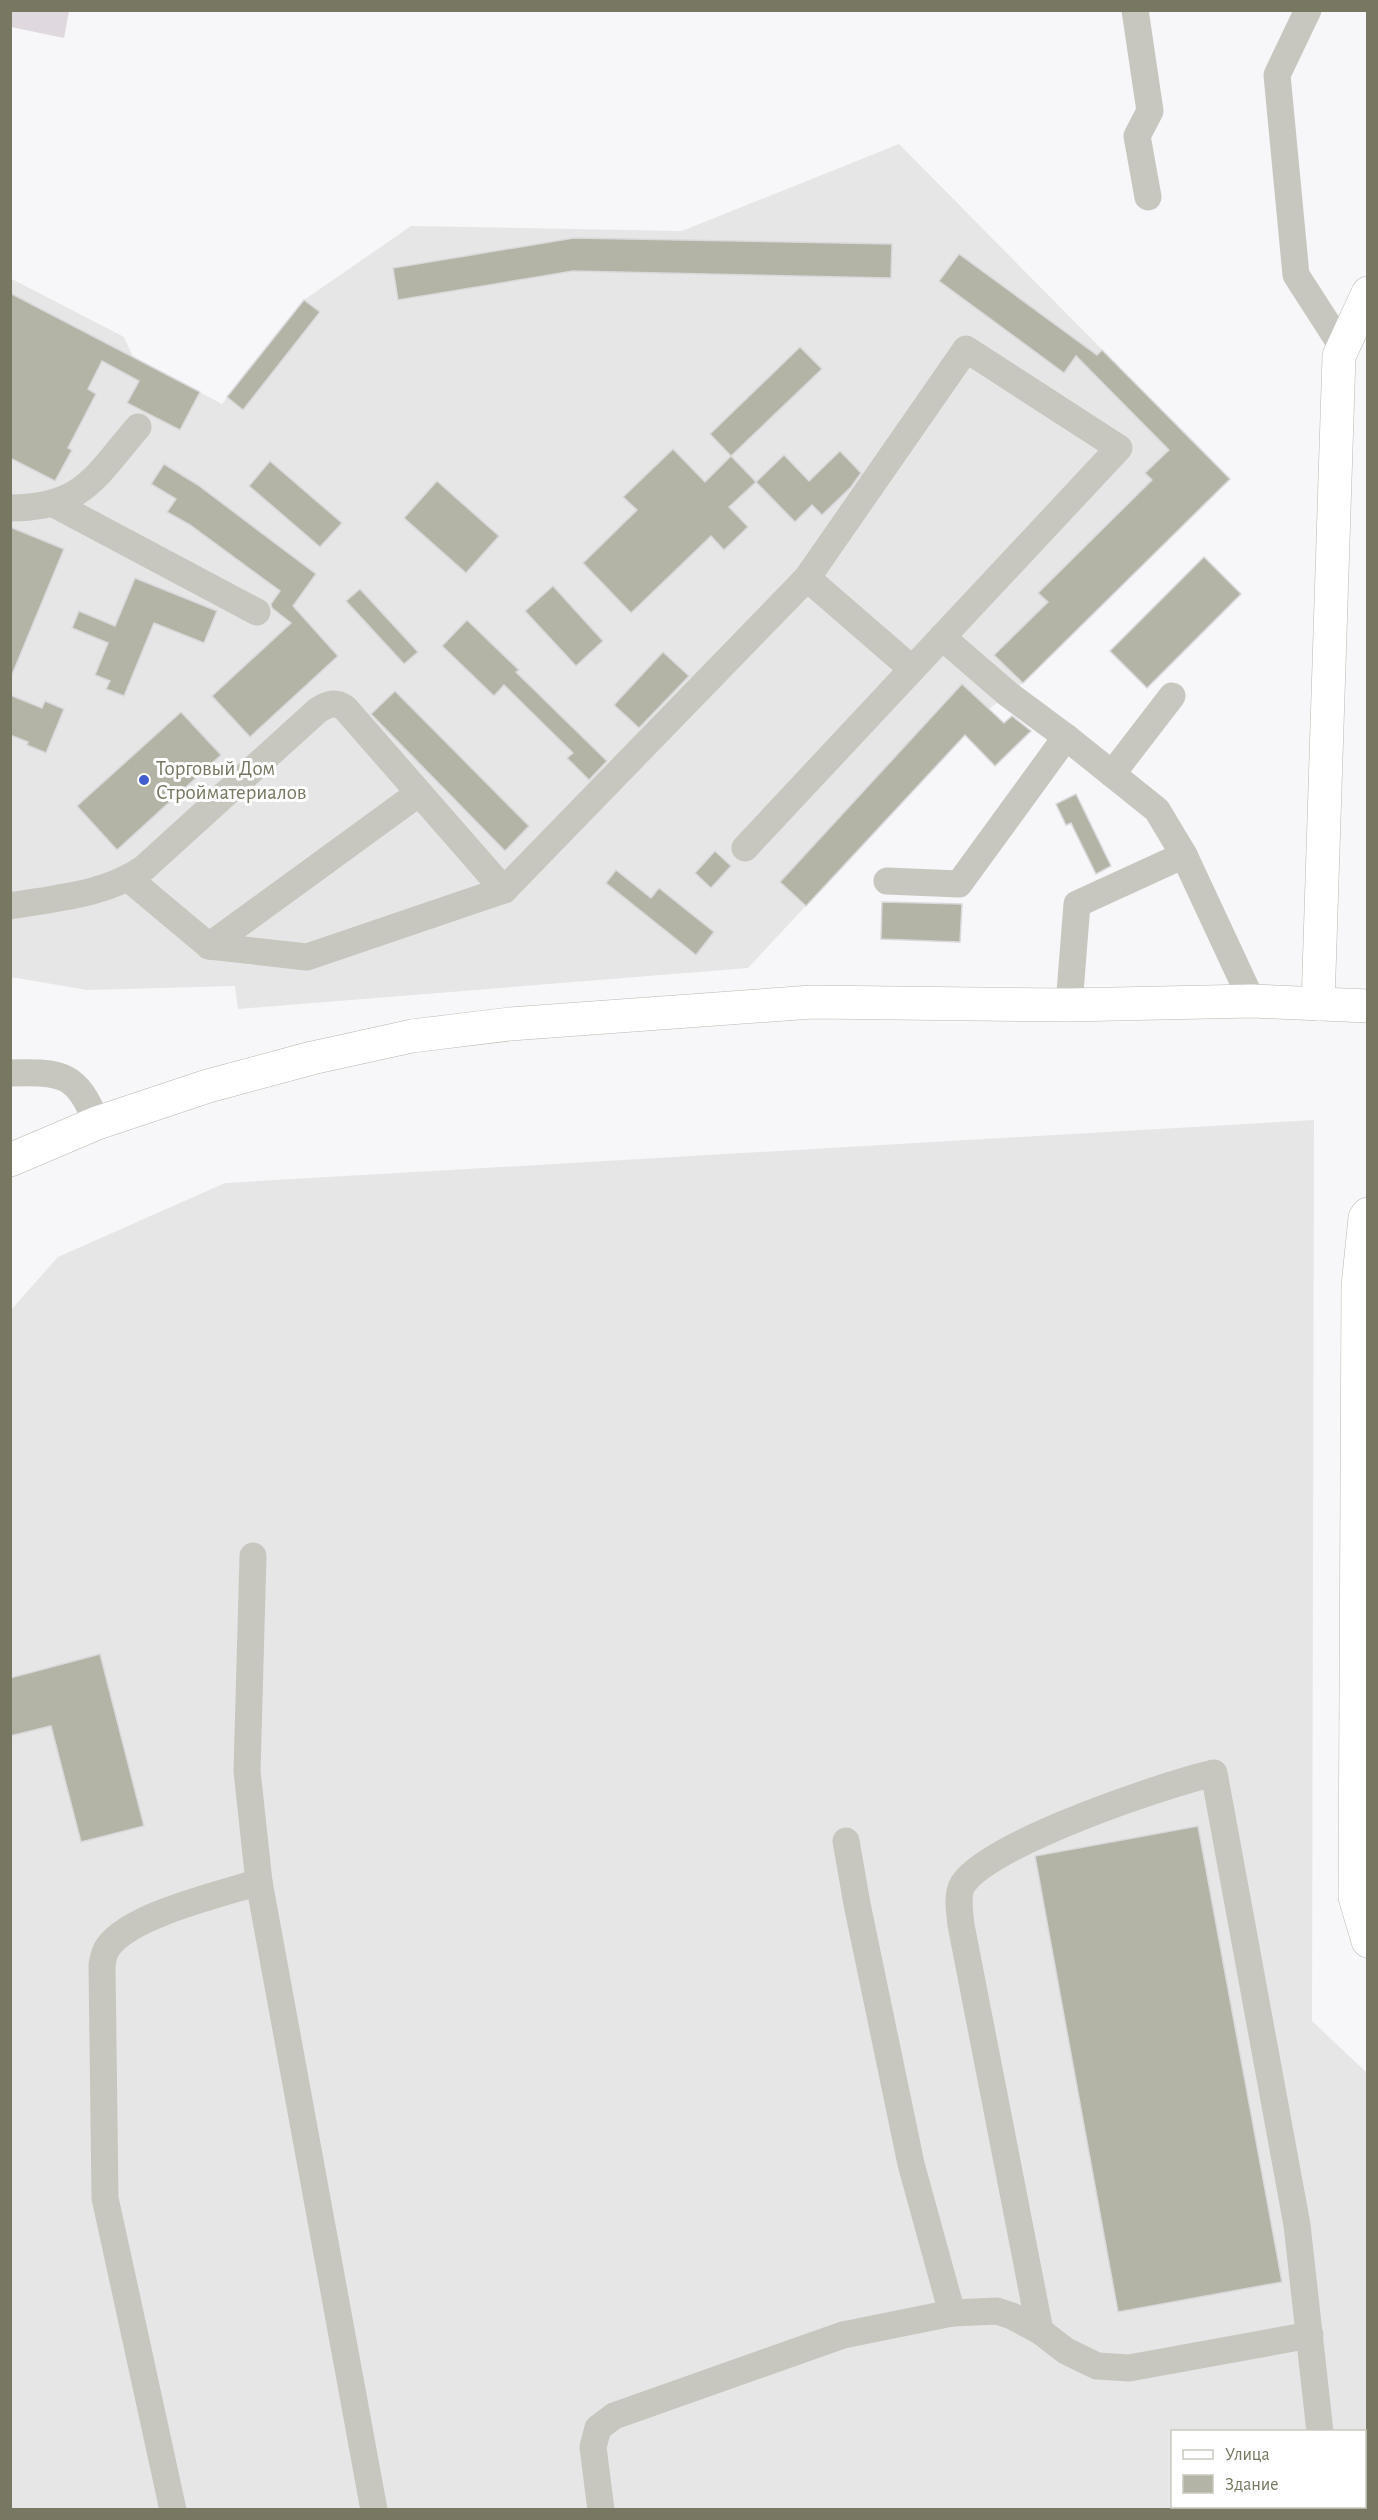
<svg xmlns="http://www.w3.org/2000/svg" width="1378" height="2520" font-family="'Alegreya Sans',sans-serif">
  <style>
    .built { fill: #e7e6e6; fill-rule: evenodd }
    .green { fill: #dfd8de }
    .building { fill: #b3b3a6; stroke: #d9d8da; stroke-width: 1.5 }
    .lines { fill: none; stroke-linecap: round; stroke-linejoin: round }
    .major-casing { stroke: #b9b9b2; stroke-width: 34 }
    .highway-casing { stroke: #b8b8b2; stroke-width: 34 }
    .minor { stroke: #c7c7c0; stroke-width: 27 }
    .major { stroke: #fff; stroke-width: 33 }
    .highway { stroke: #fff; stroke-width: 33 }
    .poi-dot { fill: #415dce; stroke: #fff; stroke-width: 2 }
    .labels { text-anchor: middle; stroke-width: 6; stroke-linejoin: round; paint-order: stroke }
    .poi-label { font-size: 21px; fill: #787862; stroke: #fff; text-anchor: start }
  </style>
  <rect width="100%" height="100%" fill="#f7f6f8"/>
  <!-- built -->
  <g class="built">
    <path d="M899,144L1230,479L1023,683L989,709L748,968L238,1009L235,986L87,990L11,977L10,278L124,337L133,357L222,404L304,300L411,226L682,231Z"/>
    <path d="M1314,1120L1312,2021L1367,2073V2509L11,2510L10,1311L58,1257L225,1183ZM1172,2432H1364V2506H1172Z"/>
  </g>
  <!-- green -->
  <path class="green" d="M10,11H69L64,38L11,27Z"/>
  <!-- building -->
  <g class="building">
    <path d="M574,238L892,244L891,278L573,271L398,300L393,268Z"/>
    <path d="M959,254L1097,355L1102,350L1230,479L1023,683L994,655L1048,602L1038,593L1152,480L1145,473L1169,450L1076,356L1064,373L939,281Z"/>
    <path d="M10,293L200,392L180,430L127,403L139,381L102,361L88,389L96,394L68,448L72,450L55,481L10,458Z"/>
    <path d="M304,300L320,312L243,410L227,397Z"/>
    <path d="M800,347L822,369L731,456L710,434Z"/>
    <path d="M673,449L705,482L731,456L756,482L729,507L748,527L724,550L711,536L631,613L583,563L637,510L623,497Z"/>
    <path d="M840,451L861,473L851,487L822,515L812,505L795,522L756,482L784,455L809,481Z"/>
    <path d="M270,461L342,523L320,547L249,486Z"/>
    <path d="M164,464L198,485L316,574L293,606L338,656L250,737L212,696L291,623L272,608L271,604L280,591L190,525L167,512L176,499L151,484Z"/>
    <path d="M437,481L499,536L466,573L404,518Z"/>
    <path d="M10,527L64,549L11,677H10Z"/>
    <path d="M1204,557L1241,594L1147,688L1110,651Z"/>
    <path d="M135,578L217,611L204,643L154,623L124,696L106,689L110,681L95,675L108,643L72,628L79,611L115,626Z"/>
    <path d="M553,586L603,641L576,666L525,611Z"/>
    <path d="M360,589L418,652L404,664L346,601Z"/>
    <path d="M467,620L519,670L516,672L607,761L589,780L567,758L573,753L504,685L494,696L442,646Z"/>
    <path d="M663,652L689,676L639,728L614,705Z"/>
    <path d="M962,684L1004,723L1012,716L1031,731L995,766L965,735L806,906L780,882Z"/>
    <path d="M395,691L529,826L505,851L371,714Z"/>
    <path d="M10,695L42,708L45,701L64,709L46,753L27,745L28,742L10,735Z"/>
    <path d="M181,712L221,755L117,850L77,806Z"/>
    <path d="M1076,794L1111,866L1096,874L1071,823L1066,825L1056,804Z"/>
    <path d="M715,851L731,866L711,888L695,873Z"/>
    <path d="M616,870L651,898L659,888L714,932L696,955L606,883Z"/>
    <path d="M882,902L962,904L960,942L881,939Z"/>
    <path d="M100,1654L144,1826L81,1842L51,1726L10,1736V1678Z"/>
    <path d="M1198,1826L1282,2282L1118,2312L1035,1856Z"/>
  </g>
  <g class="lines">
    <defs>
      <path id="major" d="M1368,1214L1365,1218L1358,1286L1355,1897L1368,1941"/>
      <g id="highway">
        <path d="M1318,1004L1339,356L1368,293"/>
        <path d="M10,1160L97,1123L208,1086L312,1058L412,1036L510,1024L812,1002L1069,1005L1252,1001L1368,1006"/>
      </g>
    </defs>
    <!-- major casing -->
    <use href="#major" class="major-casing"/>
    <!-- highway casing -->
    <use href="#highway" class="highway-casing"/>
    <!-- minor -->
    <g class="minor">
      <path d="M1135,10L1150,111L1137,136L1148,197"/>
      <path d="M1308,10L1277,75L1296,275L1343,348"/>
      <path d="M54,504L257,612"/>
      <path d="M10,508C83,508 95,477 138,427"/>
      <path d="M807,578L912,669"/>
      <path d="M942,637L1008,694L1066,737L1157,810L1184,855L1252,1001"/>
      <path d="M1112,774L1172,696"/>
      <path d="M129,879L209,946L307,957L504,890L807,578L966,349L1119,448L745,848"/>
      <path d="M887,881L959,884L1066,737"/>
      <path d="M10,906C55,898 106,895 144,868L318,710C328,704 335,701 345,708L504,890"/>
      <path d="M209,946L419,793"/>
      <path d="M1069,1005L1077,904L1184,855"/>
      <path d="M10,1073C62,1072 76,1072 97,1123"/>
      <path d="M253,1556L247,1771L259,1882L374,2510"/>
      <path d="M846,1841L857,1904L911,2164L952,2313"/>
      <path d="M1040,2331L961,1925C960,1913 956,1895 963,1884C990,1843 1163,1785 1214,1773L1297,2225L1320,2432"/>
      <path d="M1329,2506V2510"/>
      <path d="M173,2510L105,2198L102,1965C103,1959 104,1952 108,1947C130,1915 221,1894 259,1882"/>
      <path d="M601,2510L593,2447L598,2428L614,2416L843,2335L952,2313L997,2311L1012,2316L1040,2331L1066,2351L1097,2366L1129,2368L1310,2335"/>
    </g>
    <!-- major -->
    <use href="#major" class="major"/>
    <!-- highway -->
    <use href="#highway" class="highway"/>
  </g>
  <!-- markers -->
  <circle class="poi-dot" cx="144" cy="780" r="6"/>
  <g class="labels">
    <!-- poi labels -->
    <g class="poi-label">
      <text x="156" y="775">Торговый Дом<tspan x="156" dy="24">Стройматериалов</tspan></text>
    </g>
  </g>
  <!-- border -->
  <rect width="1378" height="2520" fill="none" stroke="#787862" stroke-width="24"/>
  <!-- legend -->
  <rect x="1171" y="2430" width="195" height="78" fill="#ffffff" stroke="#c9c9c0" stroke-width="1.5"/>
  <rect x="1183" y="2450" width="30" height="9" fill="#ffffff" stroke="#c9c9c0" stroke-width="1.5"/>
  <text x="1225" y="2460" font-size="18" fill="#787862">Улица</text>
  <rect x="1183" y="2475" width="30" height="18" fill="#b3b3a6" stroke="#c9c9c0" stroke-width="1.5"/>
  <text x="1225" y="2490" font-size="18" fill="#787862">Здание</text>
</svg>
